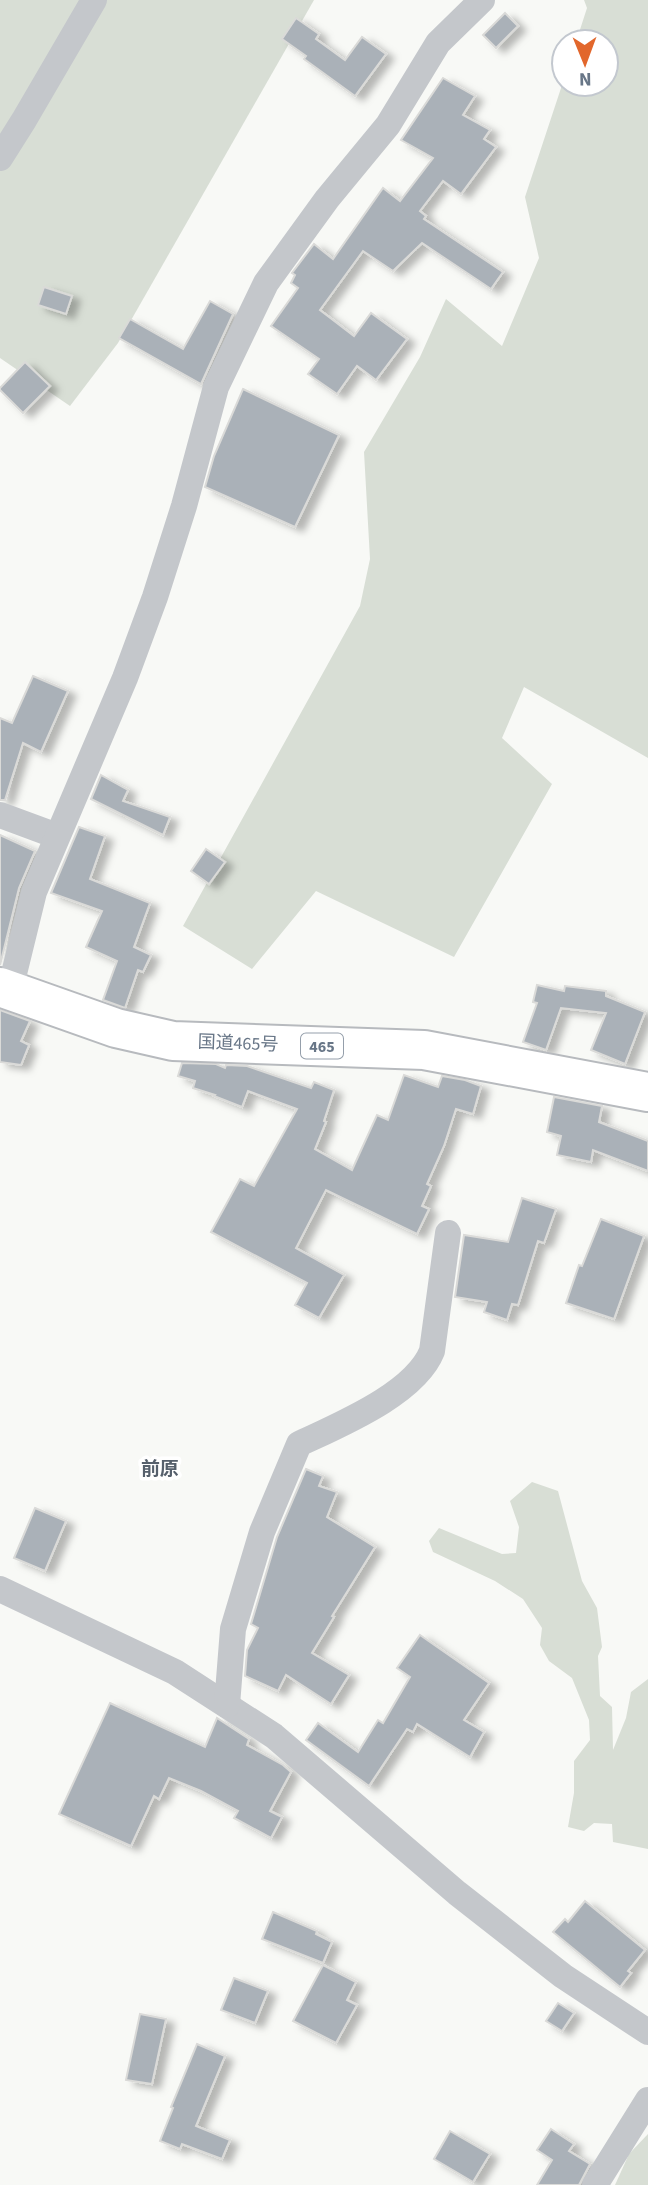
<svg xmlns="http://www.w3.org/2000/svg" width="648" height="2185" font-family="'Source Sans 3','Noto Sans JP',sans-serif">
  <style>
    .green { fill: #d8ded5 }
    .building { fill: #aab1b8; stroke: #dadad8; stroke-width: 2; filter: url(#shadow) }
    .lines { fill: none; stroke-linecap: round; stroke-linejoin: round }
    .highway-casing { stroke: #b7babe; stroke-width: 42 }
    .minor { stroke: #c4c7cb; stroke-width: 26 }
    .highway { stroke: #fff; stroke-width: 38 }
    .labels { text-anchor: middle; stroke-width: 7; stroke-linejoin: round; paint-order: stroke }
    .shield { fill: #fff; stroke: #959fab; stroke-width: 2 }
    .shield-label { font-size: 16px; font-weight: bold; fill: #687687 }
    .street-label { font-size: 18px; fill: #687687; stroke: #fff }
    .neighbourhood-label { font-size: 19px; font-weight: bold; fill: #56606c; stroke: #fff }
  </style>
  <defs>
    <filter id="shadow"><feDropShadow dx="8" dy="4.5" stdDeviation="3.5" flood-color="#0004"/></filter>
  </defs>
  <rect width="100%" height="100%" fill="#f8f9f6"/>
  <!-- green -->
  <g class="green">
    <path d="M0,0H314L118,343L70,406L0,358Z"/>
    <path d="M584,0H648V758L524,687L502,738L552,784L454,957L316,891L252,969L183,926L360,606L370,559L364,452L420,357L446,299L502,346L539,258L525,197L564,79V84H606V42H576L587,8Z"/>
    <path d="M532,1482L558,1491L582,1581L597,1608L602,1647L598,1656L600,1696L612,1707L613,1750L626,1718L631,1692L648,1679V1849L613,1842L612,1824L594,1823L584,1831L568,1827L574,1793V1761L590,1740L589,1720L572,1678L549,1661L540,1645L542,1628L523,1599L495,1581L433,1552L429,1541L439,1528L502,1554L516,1553L519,1527L510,1501Z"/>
    <path d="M648,2134V2185H615L629,2154Z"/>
  </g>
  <!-- building -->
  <g class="building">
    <path d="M505,13L518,26L496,48L483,35Z"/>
    <path d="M296,18L319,34L316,39L345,60L362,37L386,54L355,96L304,59L306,56L282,39Z"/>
    <path d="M443,78L475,96L463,115L490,130L484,139L496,147L461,194L443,181L420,211L426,216L424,219L503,272L491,289L422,243L393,271L363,251L320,310L354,336L371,313L407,339L376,380L357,366L337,394L308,374L319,359L271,326L298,288L291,283L295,275L292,273L314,244L333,259L383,188L400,201L433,158L401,140Z"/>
    <path d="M44,287L72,296L66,314L38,305Z"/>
    <path d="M210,301L233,314L201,384L119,338L130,319L183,349Z"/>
    <path d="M25,362L50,386L23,413L0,390V388Z"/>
    <path d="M243,389L339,435L295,527L205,487L214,456Z"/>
    <path d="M33,676L68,691L41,752L23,743L5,800H0V718L12,723Z"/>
    <path d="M101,775L128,790L123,801L170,817L163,835L91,799Z"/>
    <path d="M79,827L105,836L90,879L150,903L134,947L151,955L143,972L138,970L125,1008L103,1000L117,961L86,947L102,911L51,893Z"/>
    <path d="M0,835L35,851L19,888L0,965Z"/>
    <path d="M206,849L225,862L209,884L191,871Z"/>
    <path d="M537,985L564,991L565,986L606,991V996L645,1012L625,1064L591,1050L606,1013L561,1008L546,1050L523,1042L537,1003L533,1002Z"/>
    <path d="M0,1010L30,1021L21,1041L29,1045L21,1065L0,1062Z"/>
    <path d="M182,1063L216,1064L225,1068L226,1065L247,1066L311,1088L314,1082L334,1090L324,1121L326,1122L315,1149L352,1170L377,1115L388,1120L404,1075L438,1087L442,1076L465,1080L481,1086L473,1114L456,1109L444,1146L427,1184L431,1186L422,1206L429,1209L417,1234L326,1190L296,1248L344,1275L319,1318L295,1305L307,1283L211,1232L240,1179L254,1186L297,1109L248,1091L242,1107L214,1096L215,1095L193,1088L195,1081L178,1076Z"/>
    <path d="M554,1097L602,1106L599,1122L648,1141V1171L593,1150L591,1162L557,1155L561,1136L547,1132Z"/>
    <path d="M522,1198L556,1209L544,1243L538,1241L518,1305L512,1304L507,1320L484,1312L487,1302L455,1297L464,1235L508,1242Z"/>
    <path d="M601,1219L644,1236L614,1319L566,1303L579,1265L582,1266Z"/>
    <path d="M306,1469L323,1476L319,1486L337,1492L327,1517L375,1547L332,1616L334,1617L312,1653L349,1675L331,1704L286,1675L278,1691L245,1676L247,1650L258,1628L251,1624L277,1537Z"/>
    <path d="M35,1508L66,1521L45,1571L14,1558Z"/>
    <path d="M420,1635L489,1683L464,1720L484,1732L470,1757L417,1724L413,1732L407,1729L369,1786L306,1740L318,1723L358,1752L378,1720L383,1723L410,1677L397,1668Z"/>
    <path d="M110,1703L205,1747L217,1718L249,1739L247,1745L283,1765L291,1772L270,1811L282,1817L271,1838L234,1818L238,1811L201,1791L169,1778L159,1799L154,1796L131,1846L59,1814Z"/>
    <path d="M585,1901L645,1950L628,1971L631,1973L620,1987L553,1932L565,1919L568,1922Z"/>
    <path d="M273,1912L317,1931L316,1934L332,1942L323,1963L262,1939Z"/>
    <path d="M323,1965L356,1982L347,2000L357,2005L336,2043L293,2021Z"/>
    <path d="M234,1978L268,1991L255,2023L221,2010Z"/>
    <path d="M558,2003L574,2013L562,2031L546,2021Z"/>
    <path d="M140,2014L166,2019L152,2084L126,2080Z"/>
    <path d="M197,2044L225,2056L196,2126L230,2140L222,2159L182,2144L180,2149L160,2141L173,2108L171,2107Z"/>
    <path d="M551,2129L574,2144L569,2151L590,2164L579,2185H537L552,2160L537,2150Z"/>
    <path d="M450,2131L490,2154L473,2182L434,2159Z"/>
  </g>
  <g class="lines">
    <defs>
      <path id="highway" d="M0,987L116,1028L173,1041L424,1050L648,1092"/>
    </defs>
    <!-- highway casing -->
    <use href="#highway" class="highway-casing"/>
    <!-- minor -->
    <g class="minor">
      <path d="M0,158L24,120L94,0"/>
      <path d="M0,815L57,836"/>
      <path d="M10,990L34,892L125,678L155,597L184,506L216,387L266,283L327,199L388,125L438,43L482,0"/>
      <path d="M0,1589L175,1672L274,1736L457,1893L563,1976L648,2032"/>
      <path d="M227,1705L233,1629L262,1532L299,1444C339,1425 415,1394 432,1351L448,1233"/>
      <path d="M595,2185L648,2100"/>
    </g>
    <!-- highway -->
    <use href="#highway" class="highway"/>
  </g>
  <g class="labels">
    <!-- shield labels -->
    <rect class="shield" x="301" y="1033.5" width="42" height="25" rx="5"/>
    <g class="shield-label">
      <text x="322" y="1052">465</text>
    </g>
    <!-- street labels -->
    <g class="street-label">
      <text transform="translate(238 1043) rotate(2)" y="6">国道465号</text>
    </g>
    <!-- neighbourhood labels -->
    <g class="neighbourhood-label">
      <text x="160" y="1475">前原</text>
    </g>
  </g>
  <!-- north arrow -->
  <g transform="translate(585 63) rotate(179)"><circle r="33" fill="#ffffff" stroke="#c3c8cf" stroke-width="2"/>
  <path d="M0-5L12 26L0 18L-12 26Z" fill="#e2672c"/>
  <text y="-10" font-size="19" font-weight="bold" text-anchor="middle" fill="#687687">N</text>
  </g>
</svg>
